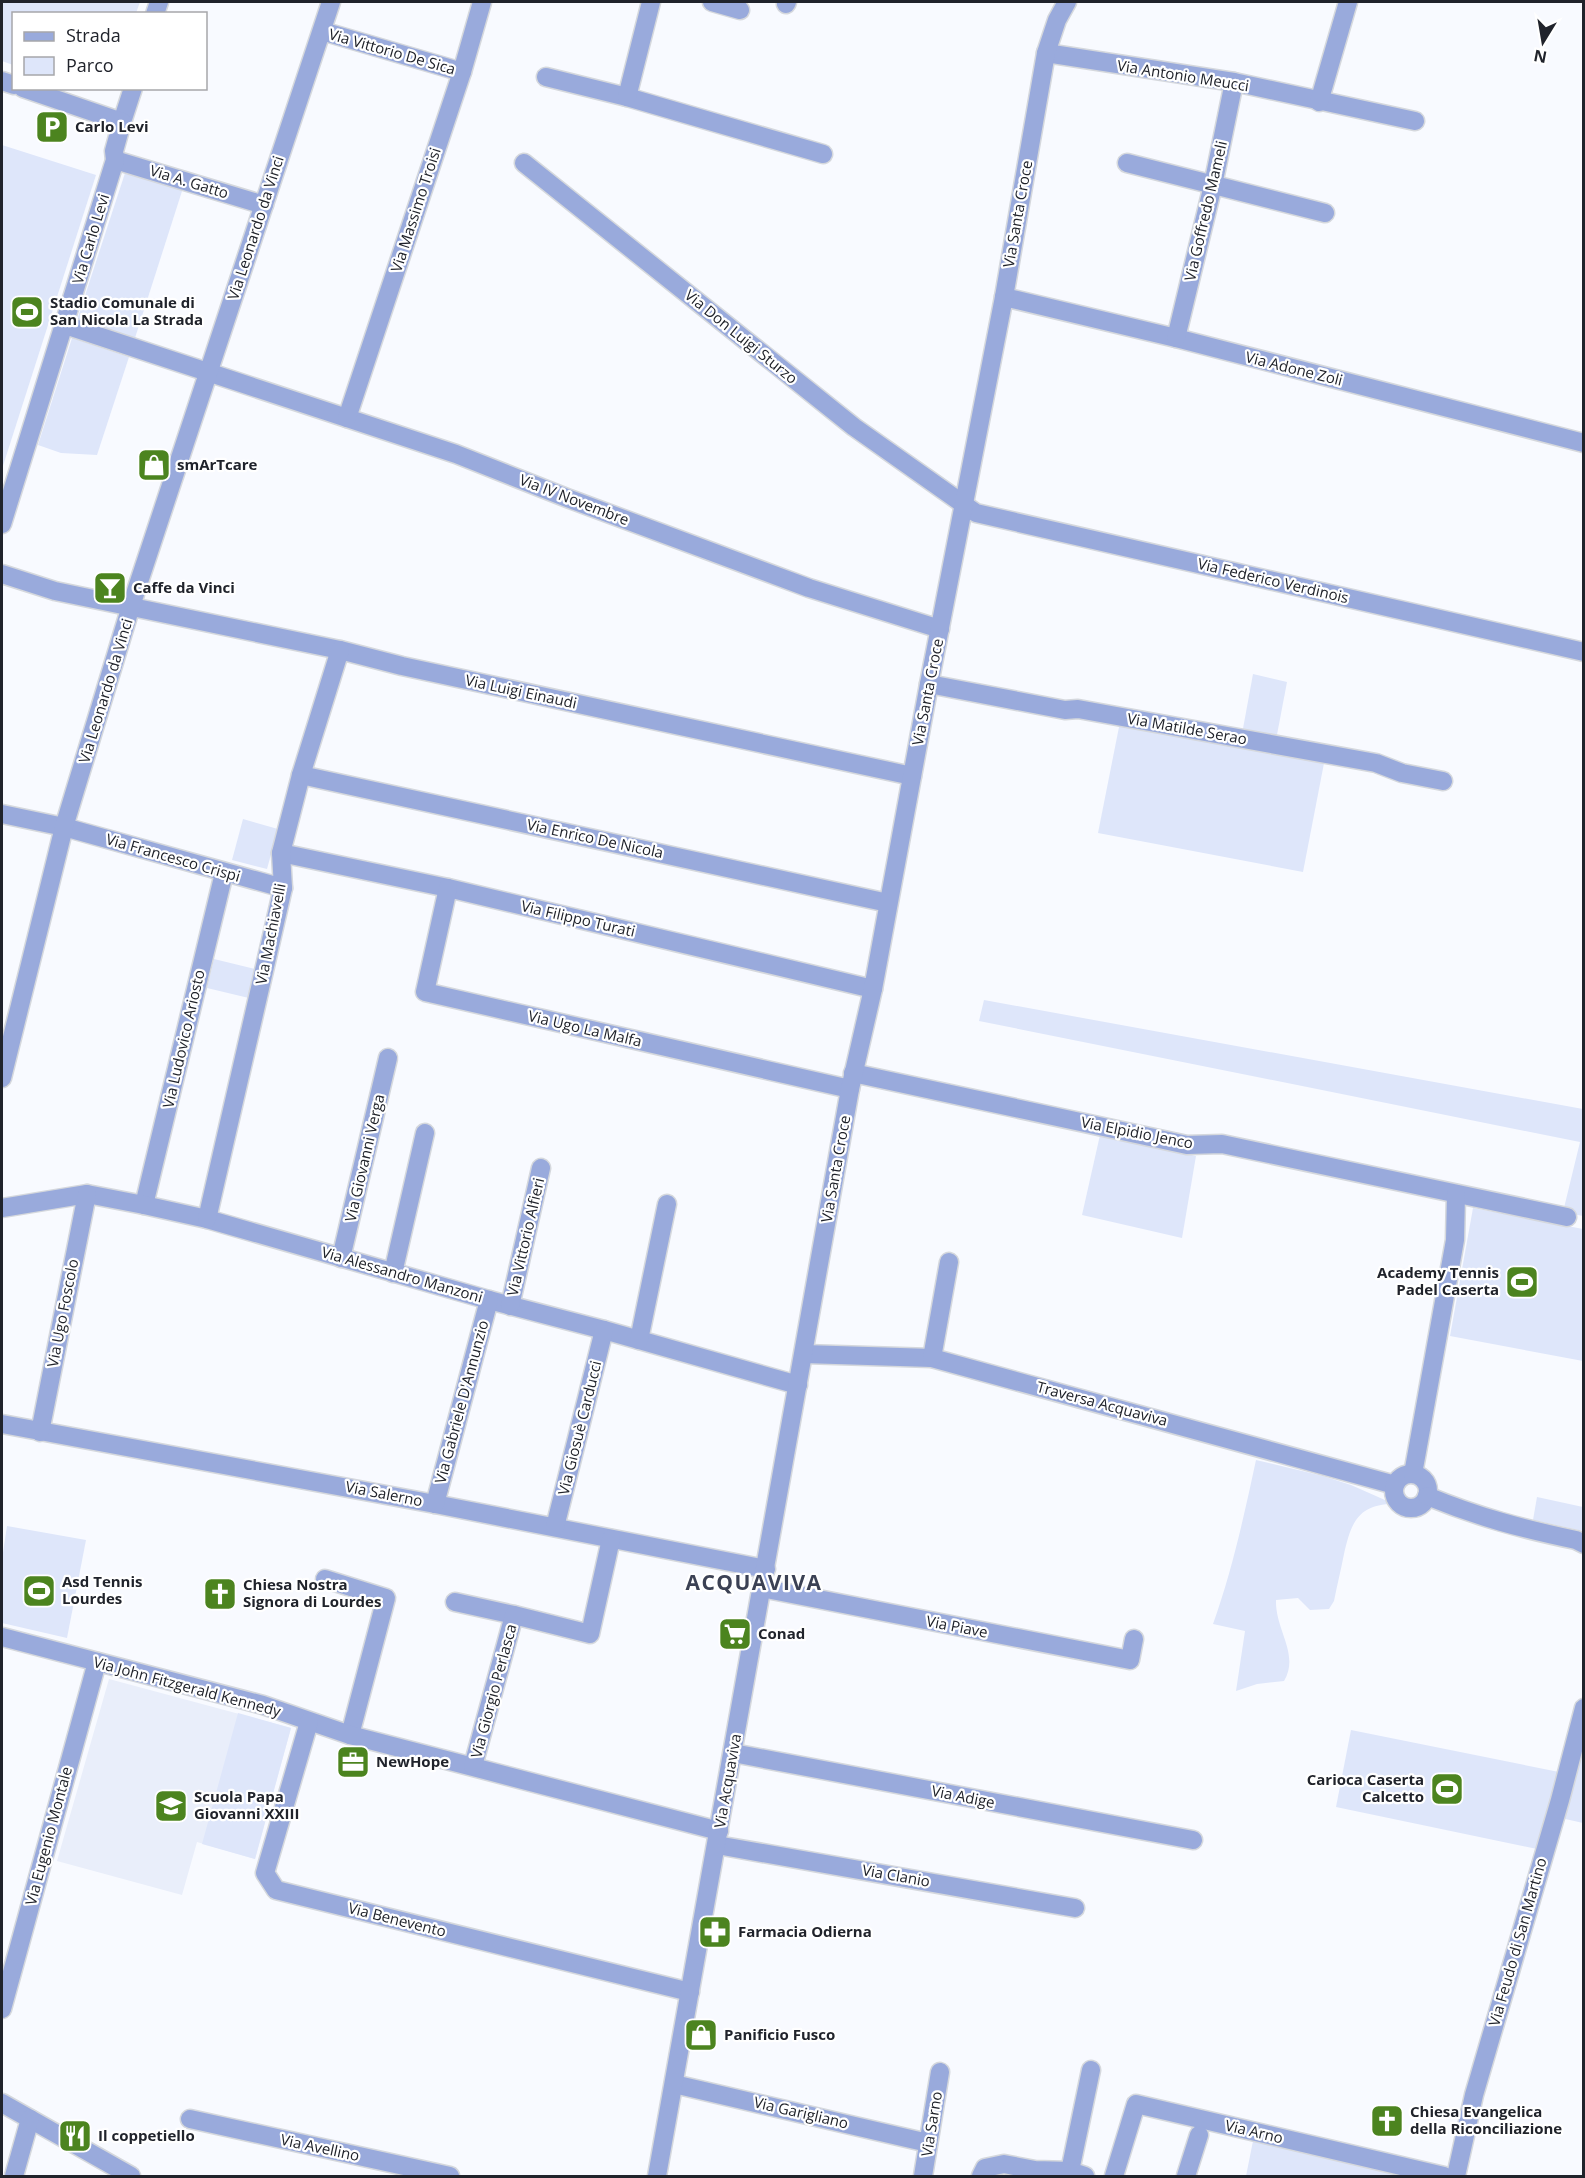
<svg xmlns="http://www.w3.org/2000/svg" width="1585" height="2178" font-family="'Open Sans',sans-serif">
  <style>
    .built { fill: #e9eefa }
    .green { fill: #dee6fa }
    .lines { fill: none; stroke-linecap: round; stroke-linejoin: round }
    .minor-casing { stroke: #d5d8dd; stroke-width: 21 }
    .minor { stroke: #99aadc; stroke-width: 18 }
    .labels { text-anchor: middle; stroke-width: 4.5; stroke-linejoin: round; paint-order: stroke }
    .street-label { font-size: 15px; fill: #20232b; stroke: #fff }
    .poi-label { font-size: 15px; font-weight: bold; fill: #20232b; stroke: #fff; text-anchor: start }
    .district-label { font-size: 21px; font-weight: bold; letter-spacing: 1.5px; fill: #3b4154; stroke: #fff }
  </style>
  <rect width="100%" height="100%" fill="#f8faff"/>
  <!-- built -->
  <path class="built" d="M109,1679L291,1728L255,1859L197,1842L182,1895L57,1861Z"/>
  <!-- green -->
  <g class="green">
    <path d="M2,2H140L136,13L14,14L13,65L2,61Z"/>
    <path d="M2,145L96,175L2,469Z"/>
    <path d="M126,170L183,188L135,338L77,320Z"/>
    <path d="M72,338L129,357L97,455L61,453L38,445Z"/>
    <path d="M1253,674L1287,682L1276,740L1242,734Z"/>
    <path d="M1120,722L1325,758L1303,872L1098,833Z"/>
    <path d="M243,819L278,829L267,869L232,860Z"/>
    <path d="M214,959L259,970L253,999L207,988Z"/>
    <path d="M984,1000L1583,1109V1216L1563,1212L1580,1142L979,1021Z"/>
    <path d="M1100,1135L1196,1156L1182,1238L1082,1215Z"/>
    <path d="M1473,1208L1583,1229V1361L1450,1336Z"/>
    <path d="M1256,1460L1323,1476L1351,1485L1394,1504C1358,1504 1351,1523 1344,1554C1341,1570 1337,1585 1334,1601L1329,1609L1310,1610L1298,1598L1276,1600C1275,1630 1300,1654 1284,1681L1257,1684L1236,1691L1245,1631L1213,1624C1232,1571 1244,1516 1256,1460Z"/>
    <path d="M1537,1497L1583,1507V1531L1533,1520Z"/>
    <path d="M7,1526L86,1540L67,1638L2,1623V1559Z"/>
    <path d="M238,1713L291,1728L255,1859L202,1844Z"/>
    <path d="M1351,1730L1559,1772L1537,1849L1336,1807Z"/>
    <path d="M1583,1734V1823L1561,1818Z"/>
    <path d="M1253,2141L1406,2176H1246Z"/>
  </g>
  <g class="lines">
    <defs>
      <g id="minor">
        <path d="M712,2L740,10"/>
        <path d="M786,4L787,2"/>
        <path d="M155,14L159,2"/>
        <path d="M322,31L462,72"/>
        <path d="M1046,53L1234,82L1415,121"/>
        <path d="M546,77L627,97L823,154"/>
        <path d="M2,81L14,85"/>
        <path d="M627,97L651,2"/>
        <path d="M1319,102L1348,2"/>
        <path d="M122,122L133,88"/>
        <path d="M115,160L264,205"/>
        <path d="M524,163L854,427L976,513L1584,652"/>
        <path d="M1127,163L1325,213"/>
        <path d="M1004,297L1176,338L1584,443"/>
        <path d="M65,325L456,454L567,498L809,588L940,629"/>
        <path d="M1176,338L1213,185L1234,82"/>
        <path d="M347,418L462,72L482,2"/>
        <path d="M2,524L115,160L114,151L122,122L23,88"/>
        <path d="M2,574L55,591L340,650L402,666L912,776"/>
        <path d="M929,684L1065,710L1078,709L1376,763L1402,773L1443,781"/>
        <path d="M301,775L888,903"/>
        <path d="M2,814L64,827L283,888"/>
        <path d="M281,853L448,888L873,989"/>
        <path d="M448,888L425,992L850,1089"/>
        <path d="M853,1073L1187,1145L1222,1144L1567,1217"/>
        <path d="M2,1078L64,827L131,606L331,2"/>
        <path d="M144,1205L224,873"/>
        <path d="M2,1208L87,1194L144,1205L207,1219L489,1300L604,1330L798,1385"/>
        <path d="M207,1219L283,888L281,853L301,775L340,650"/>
        <path d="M341,1258L388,1058"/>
        <path d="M393,1273L425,1133"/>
        <path d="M510,1306L541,1168"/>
        <path d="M639,1340L667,1204"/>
        <path d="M804,1354L932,1358L1395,1485"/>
        <path d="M932,1358L949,1262"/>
        <path d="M2,1424L435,1504L766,1569"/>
        <path d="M40,1432L87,1194"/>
        <circle cx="1411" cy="1491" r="17"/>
        <path d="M1413,1474L1455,1240L1456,1194"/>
        <path d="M1427,1496C1478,1517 1523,1529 1576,1540L1584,1544"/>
        <path d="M435,1504L489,1300"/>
        <path d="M555,1527L604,1330"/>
        <path d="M325,1579L386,1598L350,1735"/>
        <path d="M762,1588L1130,1660L1134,1639"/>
        <path d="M455,1602L514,1615"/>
        <path d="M2,1637L263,1705L350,1735L719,1831"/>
        <path d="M309,1722L265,1873L276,1890L690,1992"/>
        <path d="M733,1753L1193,1840"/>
        <path d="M473,1766L514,1615L590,1634L611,1539"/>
        <path d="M717,1845L1075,1908"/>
        <path d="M2,2009L97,1662"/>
        <path d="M674,2084L928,2143"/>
        <path d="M2,2103L131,2176"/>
        <path d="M190,2119L450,2176"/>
        <path d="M14,2176L30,2119"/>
        <path d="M657,2176L850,1089L873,989L929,684L1004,297L1046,53L1057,20L1067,2"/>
        <path d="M923,2176L940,2072"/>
        <path d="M981,2176L985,2168L1004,2164L1035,2170L1070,2171"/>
        <path d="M1085,2176L1070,2171L1091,2070"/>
        <path d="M1114,2176L1136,2104L1444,2176"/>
        <path d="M1186,2176L1199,2135"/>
        <path d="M1456,2176L1474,2095L1560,1800L1584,1708"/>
      </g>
    </defs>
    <!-- minor casing -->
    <use href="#minor" class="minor-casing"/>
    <!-- minor -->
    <use href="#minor" class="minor"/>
  </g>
  <!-- icons -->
  <defs>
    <symbol id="parking-square" viewBox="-11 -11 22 22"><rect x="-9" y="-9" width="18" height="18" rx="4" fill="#4c841f" stroke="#fff"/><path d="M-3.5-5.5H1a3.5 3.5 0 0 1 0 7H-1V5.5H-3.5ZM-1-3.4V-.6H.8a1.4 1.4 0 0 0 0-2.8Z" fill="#fff"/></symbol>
    <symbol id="stadium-square" viewBox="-11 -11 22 22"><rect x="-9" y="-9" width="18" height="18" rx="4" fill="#4c841f" stroke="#fff"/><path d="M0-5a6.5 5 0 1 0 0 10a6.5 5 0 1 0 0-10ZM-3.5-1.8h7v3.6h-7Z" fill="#fff"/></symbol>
    <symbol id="shop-square" viewBox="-11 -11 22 22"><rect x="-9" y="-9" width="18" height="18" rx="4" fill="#4c841f" stroke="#fff"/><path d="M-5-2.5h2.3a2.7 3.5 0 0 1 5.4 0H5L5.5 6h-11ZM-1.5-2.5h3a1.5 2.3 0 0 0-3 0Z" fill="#fff"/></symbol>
    <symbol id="bar-square" viewBox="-11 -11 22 22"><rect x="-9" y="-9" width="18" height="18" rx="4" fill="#4c841f" stroke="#fff"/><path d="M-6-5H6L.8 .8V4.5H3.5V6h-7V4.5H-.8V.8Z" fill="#fff"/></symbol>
    <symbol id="church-square" viewBox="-11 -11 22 22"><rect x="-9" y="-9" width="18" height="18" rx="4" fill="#4c841f" stroke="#fff"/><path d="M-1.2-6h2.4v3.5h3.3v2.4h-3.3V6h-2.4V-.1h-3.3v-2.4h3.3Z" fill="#fff"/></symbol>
    <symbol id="supermarket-square" viewBox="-11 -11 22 22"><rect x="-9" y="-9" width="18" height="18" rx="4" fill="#4c841f" stroke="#fff"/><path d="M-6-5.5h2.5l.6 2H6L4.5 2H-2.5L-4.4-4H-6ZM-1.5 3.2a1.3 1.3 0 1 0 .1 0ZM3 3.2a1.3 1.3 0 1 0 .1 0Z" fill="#fff"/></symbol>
    <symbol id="office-square" viewBox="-11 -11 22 22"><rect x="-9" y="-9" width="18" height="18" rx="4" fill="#4c841f" stroke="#fff"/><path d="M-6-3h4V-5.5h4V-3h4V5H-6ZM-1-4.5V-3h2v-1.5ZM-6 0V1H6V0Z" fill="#fff"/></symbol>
    <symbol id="school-square" viewBox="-11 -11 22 22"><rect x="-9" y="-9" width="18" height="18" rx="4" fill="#4c841f" stroke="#fff"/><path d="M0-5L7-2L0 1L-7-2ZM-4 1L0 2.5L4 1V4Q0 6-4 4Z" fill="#fff"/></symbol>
    <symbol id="pharmacy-square" viewBox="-11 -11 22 22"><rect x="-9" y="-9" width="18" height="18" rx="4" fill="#4c841f" stroke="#fff"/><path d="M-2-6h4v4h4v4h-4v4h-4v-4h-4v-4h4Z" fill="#fff"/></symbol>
    <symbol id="restaurant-square" viewBox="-11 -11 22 22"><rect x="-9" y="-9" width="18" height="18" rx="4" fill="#4c841f" stroke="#fff"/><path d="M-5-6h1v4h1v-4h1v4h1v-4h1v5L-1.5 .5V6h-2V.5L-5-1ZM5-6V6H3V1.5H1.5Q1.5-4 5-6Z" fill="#fff"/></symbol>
  </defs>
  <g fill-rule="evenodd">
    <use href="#parking-square" x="33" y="108" width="38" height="38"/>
    <use href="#stadium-square" x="8" y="293" width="38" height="38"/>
    <use href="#shop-square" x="135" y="446" width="38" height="38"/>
    <use href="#bar-square" x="91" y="569" width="38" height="38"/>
    <use href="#stadium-square" x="1503" y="1263" width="38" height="38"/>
    <use href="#stadium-square" x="20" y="1572" width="38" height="38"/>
    <use href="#church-square" x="201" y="1575" width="38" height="38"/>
    <use href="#supermarket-square" x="716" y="1615" width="38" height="38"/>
    <use href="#office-square" x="334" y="1743" width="38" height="38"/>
    <use href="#stadium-square" x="1428" y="1770" width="38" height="38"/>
    <use href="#school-square" x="152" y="1787" width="38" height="38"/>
    <use href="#pharmacy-square" x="696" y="1913" width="38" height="38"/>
    <use href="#shop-square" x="682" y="2016" width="38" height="38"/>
    <use href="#church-square" x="1368" y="2102" width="38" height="38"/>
    <use href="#restaurant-square" x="56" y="2117" width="38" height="38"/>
  </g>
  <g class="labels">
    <!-- street labels -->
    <g class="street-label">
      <text transform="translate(392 52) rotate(16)" y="5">Via Vittorio De Sica</text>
      <text transform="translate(1183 76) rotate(9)" y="5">Via Antonio Meucci</text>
      <text transform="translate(189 182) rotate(17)" y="5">Via A. Gatto</text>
      <text transform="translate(416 210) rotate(-72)" y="5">Via Massimo Troisi</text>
      <text transform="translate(1206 211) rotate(-77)" y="5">Via Goffredo Mameli</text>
      <text transform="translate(1018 214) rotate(-80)" y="5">Via Santa Croce</text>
      <text transform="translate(256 228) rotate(-72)" y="5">Via Leonardo da Vinci</text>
      <text transform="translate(91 239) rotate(-73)" y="5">Via Carlo Levi</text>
      <text transform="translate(741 337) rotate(39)" y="5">Via Don Luigi Sturzo</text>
      <text transform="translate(1294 369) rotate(14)" y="5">Via Adone Zoli</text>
      <text transform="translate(574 500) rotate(21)" y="5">Via IV Novembre</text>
      <text transform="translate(1273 581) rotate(13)" y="5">Via Federico Verdinois</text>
      <text transform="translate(106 691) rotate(-73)" y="5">Via Leonardo da Vinci</text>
      <text transform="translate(521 692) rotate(12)" y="5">Via Luigi Einaudi</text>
      <text transform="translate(928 692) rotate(-79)" y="5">Via Santa Croce</text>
      <text transform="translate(1187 729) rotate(10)" y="5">Via Matilde Serao</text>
      <text transform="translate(595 839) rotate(12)" y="5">Via Enrico De Nicola</text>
      <text transform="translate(173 858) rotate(16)" y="5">Via Francesco Crispi</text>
      <text transform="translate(578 919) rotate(13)" y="5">Via Filippo Turati</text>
      <text transform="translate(271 934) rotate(-79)" y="5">Via Machiavelli</text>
      <text transform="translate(585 1029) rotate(13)" y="5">Via Ugo La Malfa</text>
      <text transform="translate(184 1039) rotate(-77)" y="5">Via Ludovico Ariosto</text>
      <text transform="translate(1137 1133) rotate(11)" y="5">Via Elpidio Jenco</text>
      <text transform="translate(365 1158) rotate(-77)" y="5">Via Giovanni Verga</text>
      <text transform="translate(836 1169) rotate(-80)" y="5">Via Santa Croce</text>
      <text transform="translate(526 1237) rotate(-77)" y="5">Via Vittorio Alfieri</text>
      <text transform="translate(402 1275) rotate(16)" y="5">Via Alessandro Manzoni</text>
      <text transform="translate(63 1313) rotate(-79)" y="5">Via Ugo Foscolo</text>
      <text transform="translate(462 1402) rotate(-75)" y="5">Via Gabriele D'Annunzio</text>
      <text transform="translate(1102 1404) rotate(15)" y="5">Traversa Acquaviva</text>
      <text transform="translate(580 1428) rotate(-76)" y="5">Via Giosuè Carducci</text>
      <text transform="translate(384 1494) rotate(11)" y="5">Via Salerno</text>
      <text transform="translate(957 1627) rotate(11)" y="5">Via Piave</text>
      <text transform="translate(187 1687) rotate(15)" y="5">Via John Fitzgerald Kennedy</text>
      <text transform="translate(494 1691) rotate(-75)" y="5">Via Giorgio Perlasca</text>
      <text transform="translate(728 1781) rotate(-80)" y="5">Via Acquaviva</text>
      <text transform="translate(963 1797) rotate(11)" y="5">Via Adige</text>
      <text transform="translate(49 1836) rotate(-75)" y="5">Via Eugenio Montale</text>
      <text transform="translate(896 1876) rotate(10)" y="5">Via Clanio</text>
      <text transform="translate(397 1920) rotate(14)" y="5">Via Benevento</text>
      <text transform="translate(1518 1942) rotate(-74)" y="5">Via Feudo di San Martino</text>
      <text transform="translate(801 2113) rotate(13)" y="5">Via Garigliano</text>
      <text transform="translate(932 2124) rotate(-81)" y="5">Via Sarno</text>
      <text transform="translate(1254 2132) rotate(13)" y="5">Via Arno</text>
      <text transform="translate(320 2148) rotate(12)" y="5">Via Avellino</text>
    </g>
    <!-- poi labels -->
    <g class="poi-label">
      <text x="75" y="132">Carlo Levi</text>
      <text x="50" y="308">Stadio Comunale di<tspan x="50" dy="17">San Nicola La Strada</tspan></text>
      <text x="177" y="470">smArTcare</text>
      <text x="133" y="593">Caffe da Vinci</text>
      <text x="1499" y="1278" text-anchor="end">Academy Tennis<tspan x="1499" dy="17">Padel Caserta</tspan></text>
      <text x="62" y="1587">Asd Tennis<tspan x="62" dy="17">Lourdes</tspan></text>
      <text x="243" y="1590">Chiesa Nostra<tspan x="243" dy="17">Signora di Lourdes</tspan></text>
      <text x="758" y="1639">Conad</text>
      <text x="376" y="1767">NewHope</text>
      <text x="1424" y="1785" text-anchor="end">Carioca Caserta<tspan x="1424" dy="17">Calcetto</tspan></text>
      <text x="194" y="1802">Scuola Papa<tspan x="194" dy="17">Giovanni XXIII</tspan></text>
      <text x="738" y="1937">Farmacia Odierna</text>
      <text x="724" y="2040">Panificio Fusco</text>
      <text x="1410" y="2117">Chiesa Evangelica<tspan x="1410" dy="17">della Riconciliazione</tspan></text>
      <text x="98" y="2141">Il coppetiello</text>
    </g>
    <!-- district labels -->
    <g class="district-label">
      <text x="754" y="1590">ACQUAVIVA</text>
    </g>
  </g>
  <!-- border -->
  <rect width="1585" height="2178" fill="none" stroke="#20232b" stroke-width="6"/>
  <!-- legend -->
  <rect x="12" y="12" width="195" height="78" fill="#ffffff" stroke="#a6a7aa" stroke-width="1.5"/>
  <rect x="24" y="32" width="30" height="9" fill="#99aadc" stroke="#a6a7aa" stroke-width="1.5"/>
  <text x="66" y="42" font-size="18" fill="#20232b">Strada</text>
  <rect x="24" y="57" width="30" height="18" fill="#dee6fa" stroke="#a6a7aa" stroke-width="1.5"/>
  <text x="66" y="72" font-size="18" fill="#20232b">Parco</text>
  <!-- north arrow -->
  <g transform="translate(1543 42) rotate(191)" stroke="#ffffff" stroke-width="4.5" paint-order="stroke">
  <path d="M0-4.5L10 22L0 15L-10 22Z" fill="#20232b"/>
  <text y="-9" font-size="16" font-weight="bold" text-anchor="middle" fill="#20232b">N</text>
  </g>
</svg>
